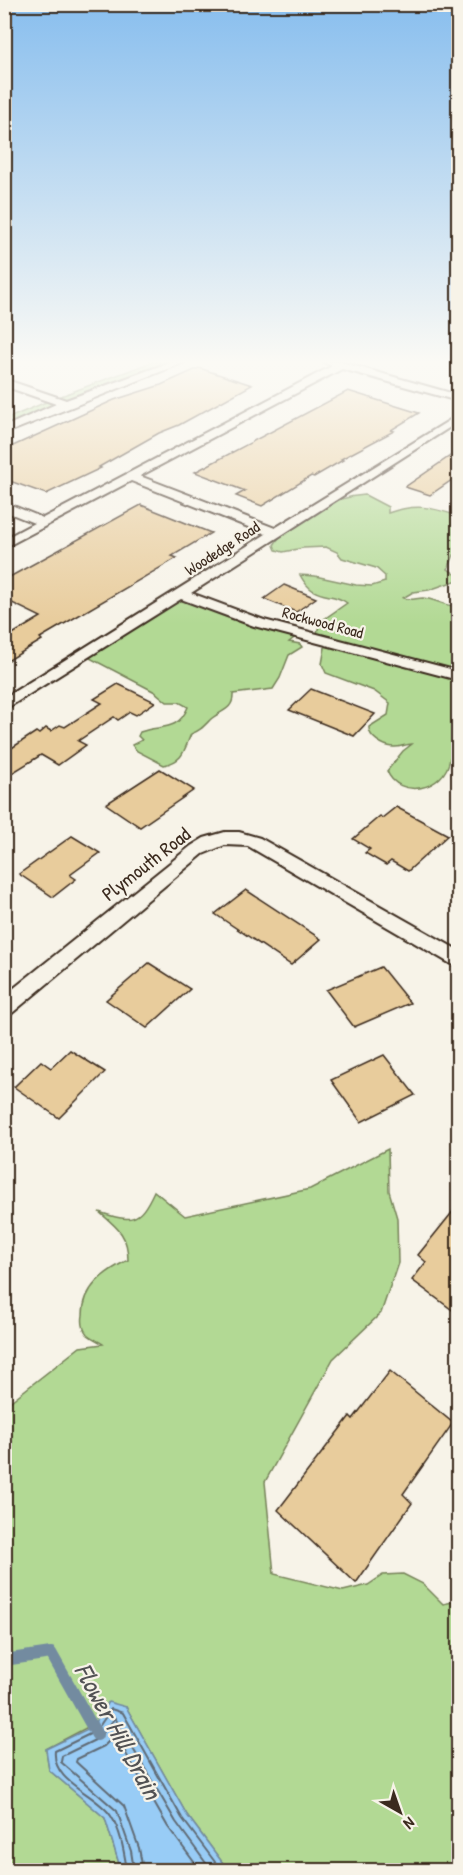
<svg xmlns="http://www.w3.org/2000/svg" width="463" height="1875" font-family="'Patrick Hand',sans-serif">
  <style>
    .green { fill: #b2d994; stroke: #768259; stroke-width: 1.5 }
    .water { fill: #98ccf6; stroke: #738ba0; stroke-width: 1.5 }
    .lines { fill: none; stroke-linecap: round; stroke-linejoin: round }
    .shore { stroke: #606b74; stroke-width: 2 }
    .stream { stroke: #738ba0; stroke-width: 12 }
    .building { fill: #e8cc9c; stroke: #3b2a1e; stroke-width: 1.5 }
    .street-casing { stroke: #3b2a1e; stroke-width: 4 }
    .street { fill: #f7f3e8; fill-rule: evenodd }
    .labels { text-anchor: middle; stroke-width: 4.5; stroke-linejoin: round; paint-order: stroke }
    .far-street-label { font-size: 16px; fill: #3b2a1e; stroke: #f7f3e8 }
    .street-label { font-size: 20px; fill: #3b2a1e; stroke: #f7f3e8 }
    .near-water-label { font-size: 26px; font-style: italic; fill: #525254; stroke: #f7f3e8 }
  </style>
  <rect width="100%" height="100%" fill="#f7f3e8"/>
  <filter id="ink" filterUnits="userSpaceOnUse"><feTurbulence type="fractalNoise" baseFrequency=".0167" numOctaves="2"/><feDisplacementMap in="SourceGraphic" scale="12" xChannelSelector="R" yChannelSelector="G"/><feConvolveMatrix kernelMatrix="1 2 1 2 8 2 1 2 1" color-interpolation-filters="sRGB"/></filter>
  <g filter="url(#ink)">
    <!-- green -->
    <g class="green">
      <path d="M152,362H180L141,375L5,431L4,420L53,399Z"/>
      <path d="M365,495L388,507V513C416,503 431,507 458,516V553L454,555L448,569L458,576V580L429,590L413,592L403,598C410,601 416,598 423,598C436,599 445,607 458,606V752L450,758C445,792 398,799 387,771L403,751L412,744C406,744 399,748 393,747C383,746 368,737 369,727L388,715L390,703L374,691L326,673L322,664L326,642L317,633L320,622L347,603C331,590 315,603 300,575L315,576L356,585L372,586L385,582V576L376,568L342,558L337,552L326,547L303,548L283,552L276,550L274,545C291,517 332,497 365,495Z"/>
      <path d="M181,594L298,635L289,642L300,644L302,647L289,655L280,678L273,689L233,694C234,710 220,711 211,719C204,726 200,731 191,734C184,750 184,761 164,765L137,751L132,745L142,740L138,736L140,732C161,724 177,733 188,707L179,702H167L155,692L84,655Z"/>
      <path d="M388,1149L389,1191L397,1218L398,1263L381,1313L333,1359L265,1482L274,1574L343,1591L368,1585L383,1575L403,1574L423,1584L443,1604L458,1601V1870H228L187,1815L126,1707L46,1749L49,1770L105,1818L121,1870H5L4,1411L11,1401L80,1347L103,1344C99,1341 91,1338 87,1334C83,1329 82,1321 83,1315C83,1287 104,1272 128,1260C128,1235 118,1228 99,1212C132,1223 139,1223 154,1191L185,1216L310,1189Z"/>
    </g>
    <!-- water -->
    <path class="water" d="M108,1702L126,1707L187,1815L228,1870H121L105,1818L49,1770L46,1749L92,1727Z"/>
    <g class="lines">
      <!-- shore -->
      <g class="shore">
        <path d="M127,1870C124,1852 121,1831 111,1816C96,1793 52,1783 55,1751L96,1731L111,1709L123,1713L182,1818L221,1870"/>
        <path d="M134,1870L131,1851L117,1811L61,1762L62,1756L99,1738L115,1718L176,1822L211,1870"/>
        <path d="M143,1870L139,1848L124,1806L76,1762L77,1759L104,1746L113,1737L117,1738L168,1827L200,1870"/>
      </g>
      <!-- stream -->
      <path class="stream" d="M4,1660L51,1653L97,1735"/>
    </g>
    <!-- building -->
    <g class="building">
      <path d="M199,368L252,385L179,425L159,433L99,467L101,468L46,494L4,479V450L114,400L161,385Z"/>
      <path d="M348,391L419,413L391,430L394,431L341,459L343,460L314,477L311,476L262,506L236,496L245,491L195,472Z"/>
      <path d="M459,450V475L430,495L405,487Z"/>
      <path d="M141,505L211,533L172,556L177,558L40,638L42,640L4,663V639L41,617L4,599V580Z"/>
      <path d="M284,585L316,598L296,612L264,599Z"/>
      <path d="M118,684L155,702L136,715L130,712L118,720L114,717L78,741L86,745L58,765L41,755L4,778V753L36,732L39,734L46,728L51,731L60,725L65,727L102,703L94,699Z"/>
      <path d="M311,689L375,714L354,736L289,710Z"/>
      <path d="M160,769L194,790L140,827L106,804Z"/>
      <path d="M396,807L448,835L408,871L391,861L386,865L365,853L370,849L353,839L380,816L382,818Z"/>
      <path d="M72,836L100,853L70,875L76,879L53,897L19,874Z"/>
      <path d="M246,890L321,939L291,965L215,914Z"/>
      <path d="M149,963L190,989L147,1028L106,1000Z"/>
      <path d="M381,967L410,1003L354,1027L326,990Z"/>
      <path d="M70,1050L105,1072L59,1118L14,1087L41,1061L51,1068Z"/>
      <path d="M384,1055L415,1095L361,1122L331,1080Z"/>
      <path d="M459,1204V1315L412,1280L426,1262L418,1255Z"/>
      <path d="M390,1371L453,1423L403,1494L412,1503L356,1583L278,1510L350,1416L353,1419Z"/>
    </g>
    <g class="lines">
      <defs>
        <g id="street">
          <path d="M171,362H185L4,434V427L56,404L4,386V379L66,400Z"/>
          <path d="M324,362H341L458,395V401L342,369L140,476L275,528L458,415V422L191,593L264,620L458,671V680L254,626L181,599L4,710V698L266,534L131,481L4,548V539L34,523L4,511V502L43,518L332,366Z"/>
          <path d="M225,832H239L260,838L458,950V966L451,964L248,846L225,845L203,854L11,1014L4,1016V996L191,846L204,838Z"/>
        </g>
      </defs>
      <!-- street casing -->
      <use href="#street" class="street-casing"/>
      <!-- street -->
      <use href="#street" class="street"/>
    </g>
  </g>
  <!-- sky -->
  <linearGradient id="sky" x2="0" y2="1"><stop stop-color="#88beee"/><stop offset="0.58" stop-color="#fbfaf5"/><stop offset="1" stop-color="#fbfaf5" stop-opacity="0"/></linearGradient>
  <rect width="463" height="624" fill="url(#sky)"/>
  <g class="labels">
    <!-- far-street labels -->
    <g class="far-street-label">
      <text transform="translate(222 548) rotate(-33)" y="6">Woodedge Road</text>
      <text transform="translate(323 622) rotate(15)" y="6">Rockwood Road</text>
    </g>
    <!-- street labels -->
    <g class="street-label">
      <text transform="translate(146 864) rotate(-38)" y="7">Plymouth Road</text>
    </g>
    <!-- near-water labels -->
    <g class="near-water-label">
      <text transform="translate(118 1731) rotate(61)" y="9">Flower Hill Drain</text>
    </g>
  </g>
  <!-- margin -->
  <rect width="463" height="1875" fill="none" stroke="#f7f3e8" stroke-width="24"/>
  <rect x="12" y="12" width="439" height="1851" fill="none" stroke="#3b2a1e" stroke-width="2" filter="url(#ink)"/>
  <!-- north arrow -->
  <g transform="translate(400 1812) rotate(140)" stroke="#f7f3e8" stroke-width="4.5" paint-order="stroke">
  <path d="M0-4.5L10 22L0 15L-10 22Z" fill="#3b2a1e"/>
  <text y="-9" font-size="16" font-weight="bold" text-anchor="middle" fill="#3b2a1e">N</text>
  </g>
</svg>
